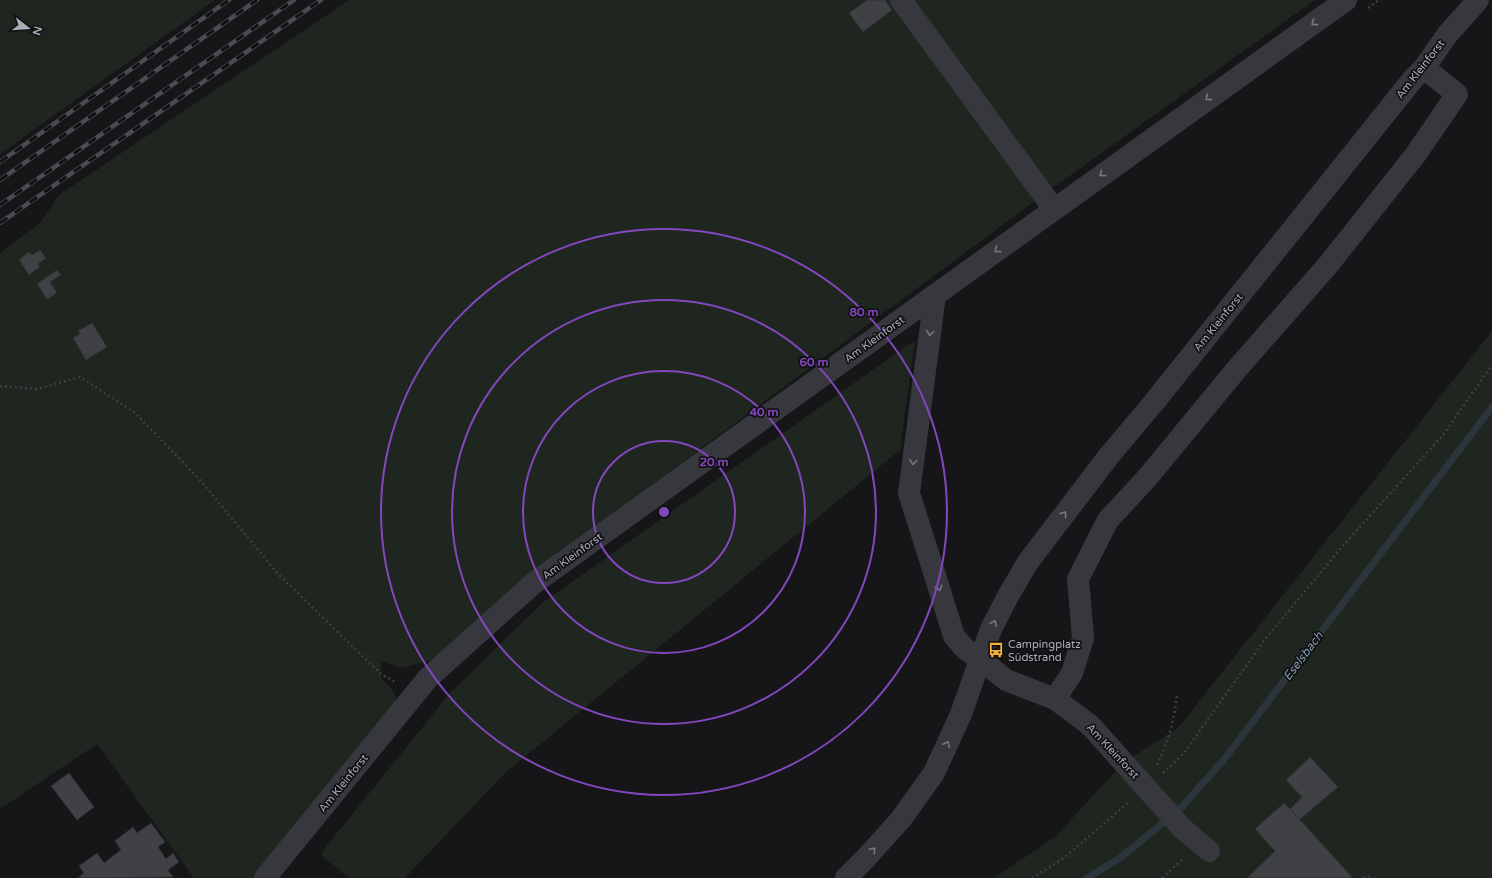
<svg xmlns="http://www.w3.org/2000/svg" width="1492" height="878" font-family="'Varela Round',sans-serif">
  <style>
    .green { fill: #1e261f }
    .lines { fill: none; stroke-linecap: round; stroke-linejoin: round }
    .stream { stroke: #2c353c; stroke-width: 7 }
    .building { fill: #404145; stroke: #303034 }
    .path { stroke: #3d3f44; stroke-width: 2.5; stroke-dasharray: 2 3; stroke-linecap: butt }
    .minor { stroke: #37383d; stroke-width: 22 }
    .rail-casing { stroke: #4a4c52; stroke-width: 4.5 }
    .rail { stroke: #111113; stroke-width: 3; stroke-dasharray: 9; stroke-linecap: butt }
    .oneway { stroke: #757881 }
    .ring { fill: none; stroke: #8446be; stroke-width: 2 }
    .labels { text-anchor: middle; stroke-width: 3.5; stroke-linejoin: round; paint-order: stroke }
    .street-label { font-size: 11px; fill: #a8adb8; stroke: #111113 }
    .poi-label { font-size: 11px; fill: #a8adb8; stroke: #111113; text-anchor: start }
    .water-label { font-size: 12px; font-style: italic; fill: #7f9bb3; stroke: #111113 }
    .centre { fill: #8446be; stroke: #111113; stroke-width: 2 }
    .ring-label { font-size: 12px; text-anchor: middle; font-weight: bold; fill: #8446be; stroke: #111113; stroke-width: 3.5; stroke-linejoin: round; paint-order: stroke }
  </style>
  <rect width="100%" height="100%" fill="#161618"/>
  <!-- green -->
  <g class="green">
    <path d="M0,0H215L0,154Z"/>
    <path d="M349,0H1315L1043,195L514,587L435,659L402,668L381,661V677L394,692L399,707L260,878H194L97,744L0,809V253L40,223L59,195Z"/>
    <path d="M1492,331V878H994L1055,837L1123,763L1178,728Z"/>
    <path d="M915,340L900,450L505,773L405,878H349L322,856L324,849L451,692L542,603Z"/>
  </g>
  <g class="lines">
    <!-- stream -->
    <path class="stream" d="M1087,878L1120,858L1181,808L1226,757L1492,407"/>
  </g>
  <!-- building -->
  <g class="building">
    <path d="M867,0H885L892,10L863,32L849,13Z"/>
    <path d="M40,250L46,258L38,264L40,267L29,275L19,260L29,252L32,255Z"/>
    <path d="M57,270L61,275L50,282L57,293L47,299L37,284Z"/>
    <path d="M92,323L107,347L86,360L73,338L80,334L78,331Z"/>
    <path d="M1310,757L1338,787L1299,820L1290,809L1302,797L1286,780Z"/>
    <path d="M69,773L94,807L77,820L51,786Z"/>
    <path d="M1284,803L1290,809L1353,878H1247L1275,851L1255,829Z"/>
    <path d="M151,823L165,842L158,847L166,859L173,853L179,862L168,870L173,877L78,878L84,873L79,866L97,853L104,863L121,850L115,841L133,827L137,833Z"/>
  </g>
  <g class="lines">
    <!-- path -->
    <g class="path">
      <path d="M1368,8L1379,0"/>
      <path d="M0,386L37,389L80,377L134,412L201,481L278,574L382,675L396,682"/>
      <path d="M1157,765C1168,743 1174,720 1177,696"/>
      <path d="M1163,773L1184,753L1263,642L1340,549L1443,435L1492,365"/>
      <path d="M1032,878L1064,858L1129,802"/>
      <path d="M1162,878L1183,859"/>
      <path d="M1363,878L1370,876V878"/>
    </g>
    <!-- minor -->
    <g class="minor">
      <path d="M901,0L1054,209"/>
      <path d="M935,295L909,493L954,636L965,649L980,659L1006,680L1055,699L1090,725L1182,828L1209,851"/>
      <path d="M1055,699L1072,673L1083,638L1078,579L1108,520L1147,478L1236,370L1328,265L1416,154L1457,94L1424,68"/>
      <path d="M265,878L428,678L534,583L1346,0"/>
      <path d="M846,878L866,858L901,819L934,773L961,714L991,629L1008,596L1028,562L1108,457L1155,401L1413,79L1424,68L1447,35L1478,0"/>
    </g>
    <defs>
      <g id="rail">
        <path d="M0,162L229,0"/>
        <path d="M0,180L257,0"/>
        <path d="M0,205L294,0"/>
        <path d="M0,223L321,0"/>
      </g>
    </defs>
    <!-- rail casing -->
    <use href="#rail" class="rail-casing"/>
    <!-- rail -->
    <use href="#rail" class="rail"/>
  </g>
  <!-- one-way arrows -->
  <defs><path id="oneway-chevron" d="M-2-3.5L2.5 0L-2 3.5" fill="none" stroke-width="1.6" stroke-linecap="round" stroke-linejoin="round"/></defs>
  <g class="oneway">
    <use href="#oneway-chevron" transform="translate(1314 23) rotate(144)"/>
    <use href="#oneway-chevron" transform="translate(1208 98) rotate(144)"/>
    <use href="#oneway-chevron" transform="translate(1102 174) rotate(144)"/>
    <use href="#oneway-chevron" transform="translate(997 250) rotate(144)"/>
    <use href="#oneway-chevron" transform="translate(930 333) rotate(97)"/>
    <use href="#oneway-chevron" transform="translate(913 462) rotate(97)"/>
    <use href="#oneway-chevron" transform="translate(1064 514) rotate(-53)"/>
    <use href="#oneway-chevron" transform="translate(939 588) rotate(73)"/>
    <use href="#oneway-chevron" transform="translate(994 623) rotate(-64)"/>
    <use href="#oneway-chevron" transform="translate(947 744) rotate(-65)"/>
    <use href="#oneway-chevron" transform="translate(873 850) rotate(-49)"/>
  </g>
  <!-- distance rings -->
  <g class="ring">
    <circle cx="664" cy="512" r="71"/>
    <circle cx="664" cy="512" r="141"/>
    <circle cx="664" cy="512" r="212"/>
    <circle cx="664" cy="512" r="283"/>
  </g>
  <!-- icons -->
  <defs>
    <symbol id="bus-bare" viewBox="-9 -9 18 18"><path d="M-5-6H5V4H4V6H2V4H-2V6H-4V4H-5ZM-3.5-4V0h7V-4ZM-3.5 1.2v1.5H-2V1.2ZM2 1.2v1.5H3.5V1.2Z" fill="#f2b134" stroke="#111113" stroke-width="2.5" paint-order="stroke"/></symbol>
  </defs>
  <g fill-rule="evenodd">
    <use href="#bus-bare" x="985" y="639" width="22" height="22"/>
  </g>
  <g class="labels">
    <!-- street labels -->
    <g class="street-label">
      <text transform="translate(1420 69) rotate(-52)" y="4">Am Kleinforst</text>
      <text transform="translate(1218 322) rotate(-51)" y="4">Am Kleinforst</text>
      <text transform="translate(874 339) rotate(-36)" y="4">Am Kleinforst</text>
      <text transform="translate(572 556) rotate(-36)" y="4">Am Kleinforst</text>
      <text transform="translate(1113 751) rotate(47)" y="4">Am Kleinforst</text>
      <text transform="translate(343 783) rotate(-51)" y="4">Am Kleinforst</text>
    </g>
    <!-- poi labels -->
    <g class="poi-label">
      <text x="1008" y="648">Campingplatz<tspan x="1008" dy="13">Südstrand</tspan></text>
    </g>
    <!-- water labels -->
    <g class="water-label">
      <text transform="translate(1303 656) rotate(-53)" y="4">Eselsbach</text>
    </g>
  </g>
  <circle cx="664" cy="512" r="6" class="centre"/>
  <g class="ring-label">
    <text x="864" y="316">80 m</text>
    <text x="814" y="366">60 m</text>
    <text x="764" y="416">40 m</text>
    <text x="714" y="466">20 m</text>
  </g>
  <!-- north arrow -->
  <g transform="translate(28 28) rotate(107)" stroke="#111113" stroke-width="3" paint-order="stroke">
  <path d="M0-3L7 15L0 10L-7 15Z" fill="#a8adb8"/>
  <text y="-6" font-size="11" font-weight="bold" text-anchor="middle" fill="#a8adb8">N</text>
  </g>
</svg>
